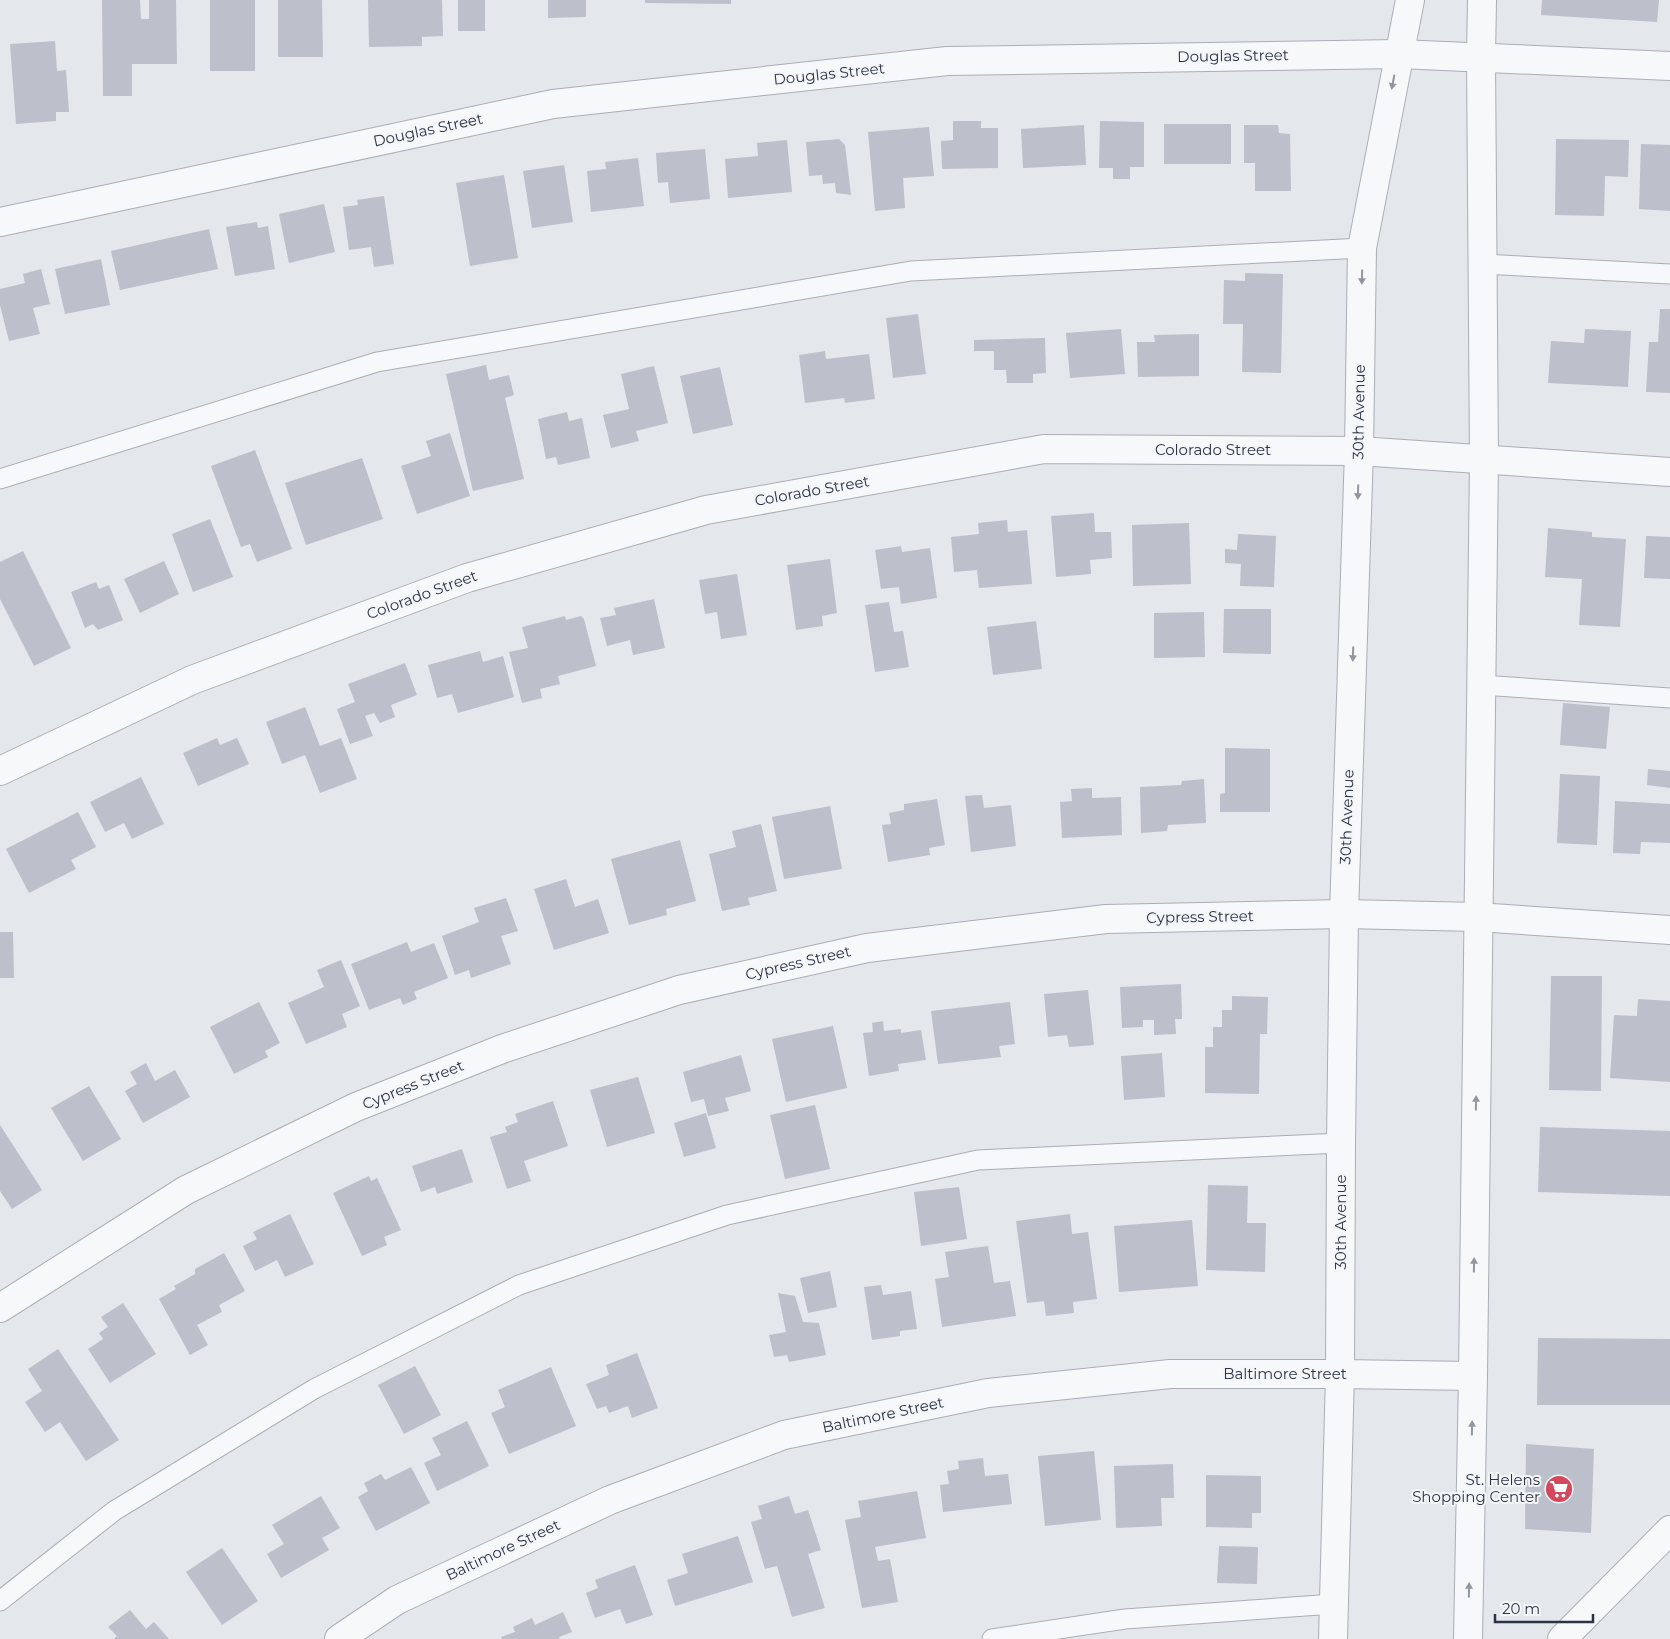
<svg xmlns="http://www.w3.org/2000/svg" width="1670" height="1639" font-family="Montserrat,sans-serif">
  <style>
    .building { fill: #bbc0ca }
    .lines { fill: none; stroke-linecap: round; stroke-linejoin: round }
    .service-casing { stroke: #a9aeb7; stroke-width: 21 }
    .minor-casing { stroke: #a9aeb7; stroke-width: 30 }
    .tertiary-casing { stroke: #a9aeb7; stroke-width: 30 }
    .service { stroke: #f7f8fa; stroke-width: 19 }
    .minor { stroke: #f7f8fa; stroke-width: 28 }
    .tertiary { stroke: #f7f8fa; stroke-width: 28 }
    .oneway { fill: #9196a0 }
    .labels { text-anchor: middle; stroke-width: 4; stroke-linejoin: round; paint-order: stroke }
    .street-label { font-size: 15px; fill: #2b3445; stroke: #f4f6f9 }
    .poi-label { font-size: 15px; fill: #2b3445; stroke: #f4f6f9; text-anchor: end }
  </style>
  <rect width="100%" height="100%" fill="#e4e7ec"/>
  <!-- building -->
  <g class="building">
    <path d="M102,0H140L141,19H149V0H176L177,64H132V96H103Z"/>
    <rect x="210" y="0" width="45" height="71"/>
    <path d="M278,0H322L323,57H278Z"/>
    <path d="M368,0H442L443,36L422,37V46L369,47Z"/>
    <rect x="458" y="0" width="27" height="31"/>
    <path d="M548,0H586V17L548,18Z"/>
    <path d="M645,0H731V4L645,3Z"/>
    <path d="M1542,0H1659L1657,22L1541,15Z"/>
    <path d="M55,41L57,71L66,70L69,112H56V121L16,124L10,44Z"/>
    <path d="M953,121H981V128H998V168L942,169L941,141L953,140Z"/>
    <path d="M1100,121L1144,122V167H1130V179H1113V168H1099Z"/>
    <rect x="1164" y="124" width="67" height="40"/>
    <path d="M1084,125L1086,165L1023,168L1021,129Z"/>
    <path d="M1244,125H1278L1279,133L1290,134L1291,191H1255V163H1244Z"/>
    <path d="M929,127L934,176L903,178L905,208L875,211L868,132Z"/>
    <path d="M839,139L845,145L851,195L836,193L835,183L823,184L822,175L809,176L806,142Z"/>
    <path d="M1556,139L1629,140L1628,177L1605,176L1604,216L1555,215Z"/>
    <path d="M787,140L792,192L728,198L725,159L758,156L757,143Z"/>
    <path d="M1641,144L1670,145V211L1639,209Z"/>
    <path d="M705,149L710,199L670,203L668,182L658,183L656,153Z"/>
    <path d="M638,158L644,206L591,212L587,171L606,169L605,162Z"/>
    <path d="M564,165L573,222L532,228L523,171Z"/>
    <path d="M504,175L518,258L470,266L456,183Z"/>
    <path d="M384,196L394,264L374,267L371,247L349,250L343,207L358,205L357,200Z"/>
    <path d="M324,204L335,252L289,263L279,214Z"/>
    <path d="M257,222L258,228L268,226L275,269L235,276L226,227Z"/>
    <path d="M209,229L218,269L120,290L111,251Z"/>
    <path d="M101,259L110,305L65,314L55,269Z"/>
    <path d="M41,269L50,304L33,308L40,334L9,341L0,305V289L25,283L23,274Z"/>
    <path d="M1245,273L1283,274L1281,373L1242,372L1243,324H1223L1224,280L1245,281Z"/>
    <path d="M1660,309H1670V393L1646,392L1649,342H1658Z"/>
    <path d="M918,314L926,374L893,378L886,318Z"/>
    <path d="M1121,329L1125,374L1070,378L1066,333Z"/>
    <path d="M1585,329L1631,331L1628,387L1548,383L1551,341L1584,343Z"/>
    <path d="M1199,334V376L1138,377L1137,342H1155L1154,335Z"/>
    <path d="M1045,338L1046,373L1033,374V383H1007L1006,370H994V351H974V340Z"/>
    <path d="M825,351L826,359L869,354L875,399L845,403L844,398L805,403L799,355Z"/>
    <path d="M486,365L489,380L509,375L514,395L505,398L524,479L473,491L446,374Z"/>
    <path d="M654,366L668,423L636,431L639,441L611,448L603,415L629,409L621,374Z"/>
    <path d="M720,367L733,425L693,434L680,376Z"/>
    <path d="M567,412L569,421L582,418L590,458L558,465L556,457L546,459L538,419Z"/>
    <path d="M450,433L470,496L417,514L401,466L431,456L426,441Z"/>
    <path d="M255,450L292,549L257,562L250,544L241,547L211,466Z"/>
    <path d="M362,458L383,519L306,545L285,483Z"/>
    <path d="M1094,513L1095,532H1111L1112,558L1090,560L1091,574L1056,577L1051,516Z"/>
    <path d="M210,519L233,577L193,592L172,534Z"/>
    <path d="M1007,520L1008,532L1027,530L1032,584L979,588L977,570L954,572L951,537L979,534L978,523Z"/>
    <path d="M1189,523L1191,584L1133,586L1132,525Z"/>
    <path d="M1548,528L1592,532V537L1626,539L1620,627L1579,625L1582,579L1545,577Z"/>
    <path d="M1238,534L1276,536L1274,587L1240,586L1241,564L1225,563V549L1237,550Z"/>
    <path d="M1646,536L1670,537V579L1644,578Z"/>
    <path d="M901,546L902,552L930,548L937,598L901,604L899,587L881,589L875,550Z"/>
    <path d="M23,551L71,648L34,666L0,599V562Z"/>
    <path d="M830,559L837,613L822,616L823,626L796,630L787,565Z"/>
    <path d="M164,561L179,594L140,613L124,579Z"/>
    <path d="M737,574L747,635L721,639L717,612L705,614L699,580Z"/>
    <path d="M96,582L99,589L109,585L123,620L98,630L93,624L85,628L71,592Z"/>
    <path d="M654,599L665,648L633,655L630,640L607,646L600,618L616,615L614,608Z"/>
    <path d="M889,602L894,632L903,631L909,667L875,672L865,605Z"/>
    <path d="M1224,609H1271V654L1223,653Z"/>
    <path d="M1204,612L1205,657L1154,658V613Z"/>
    <path d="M565,616L566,620L581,616L584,619L596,666L558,676L560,684L540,689L542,698L522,703L509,652L528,648L522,627Z"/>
    <path d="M1036,621L1042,669L993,675L987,627Z"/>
    <path d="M480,651L483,662L503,656L514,697L458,713L452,694L437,698L428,665Z"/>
    <path d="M405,663L417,695L391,705L395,717L380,723L374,713L365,716L373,736L350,744L337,709L355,702L348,684Z"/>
    <path d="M1563,703L1610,707L1606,749L1560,745Z"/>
    <path d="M305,707L320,746L341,738L357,779L320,793L305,755L282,764L266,722Z"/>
    <path d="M217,738L220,745L237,738L249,764L198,786L183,753Z"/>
    <path d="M1225,748L1270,749V812H1220V794L1225,793Z"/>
    <path d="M1648,769L1670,771V788L1647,785Z"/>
    <path d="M1560,774L1600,776L1597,845L1557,843Z"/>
    <path d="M141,777L164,824L132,839L124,823L105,832L90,802Z"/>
    <path d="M1204,779L1206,823L1168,825L1167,831L1141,833L1140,787L1181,785L1182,781Z"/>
    <path d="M1092,788V798L1121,797L1122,835L1062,838L1060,802L1072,801L1071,789Z"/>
    <path d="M982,795L984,808L1011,805L1016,846L971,852L965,796Z"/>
    <path d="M937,799L945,845L929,848L930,855L888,862L882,825L891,824L889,813L904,810V804Z"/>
    <path d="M1615,801L1670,804V843L1641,842L1640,854L1613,853Z"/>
    <path d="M830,806L842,869L784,879L772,817Z"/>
    <path d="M78,812L96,847L71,860L76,869L29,893L6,849Z"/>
    <path d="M761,824L777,891L748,898L750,905L722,911L709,854L736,847L732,831Z"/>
    <path d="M680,840L696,901L666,909L667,915L629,925L611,859Z"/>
    <path d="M566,879L575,907L598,899L609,933L554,950L534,889Z"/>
    <path d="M506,898L518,931L501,936L511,964L471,978L469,970L455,975L442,936L479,922L474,908Z"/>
    <path d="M0,932H13L14,978H0Z"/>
    <path d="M407,942L411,952L434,943L448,978L414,992L417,999L403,1005L400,998L369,1010L351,964Z"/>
    <path d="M341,960L360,1006L342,1014L347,1027L306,1044L288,1003L324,987L317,970Z"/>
    <path d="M1551,976H1602L1601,1091L1549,1090Z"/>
    <path d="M1181,984L1182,1019H1175L1176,1034L1154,1035V1020H1143V1027L1122,1028L1120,987Z"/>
    <path d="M1088,990L1094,1045L1069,1047L1067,1035L1048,1037L1044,994Z"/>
    <path d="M1232,996L1268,997L1267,1034H1260L1259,1094L1205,1093V1047H1213V1027H1222V1010H1232Z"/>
    <path d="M1638,999L1670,1001V1082L1610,1078L1614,1015L1637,1016Z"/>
    <path d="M259,1002L280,1043L265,1051L268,1057L234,1074L210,1027Z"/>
    <path d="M1010,1002L1015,1044L999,1046L1001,1057L938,1064L931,1011Z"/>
    <path d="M883,1021L884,1031L901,1029V1033L921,1030L926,1060L898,1064L899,1071L869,1076L863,1033L873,1032L872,1023Z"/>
    <path d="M833,1026L847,1088L786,1102L772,1039Z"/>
    <path d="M1162,1053L1165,1097L1124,1100L1121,1056Z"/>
    <path d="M741,1055L751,1091L725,1098L729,1111L708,1116L704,1099L691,1102L683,1072Z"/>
    <path d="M146,1063L155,1081L175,1070L190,1097L143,1123L125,1091L137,1084L130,1072Z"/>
    <path d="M638,1077L655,1133L607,1147L590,1090Z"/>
    <path d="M89,1086L121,1139L83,1161L51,1108Z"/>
    <path d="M553,1101L568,1146L524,1161L531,1181L507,1189L490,1137L507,1132L505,1127L518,1122L515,1114Z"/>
    <path d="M815,1105L830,1169L785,1179L770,1115Z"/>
    <path d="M706,1113L716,1148L684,1157L674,1123Z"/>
    <path d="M0,1125L42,1190L12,1209L0,1191Z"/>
    <path d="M1540,1127L1670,1131V1196L1538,1192Z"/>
    <path d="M462,1149L473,1182L437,1194L435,1187L421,1192L412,1166Z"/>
    <path d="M369,1176L371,1181L377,1178L401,1230L384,1237L387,1245L362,1256L333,1193Z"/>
    <path d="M1208,1185L1248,1186L1247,1223H1266L1265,1272L1206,1270Z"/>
    <path d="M959,1187L967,1239L921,1246L914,1192Z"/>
    <path d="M290,1214L314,1264L285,1277L277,1260L255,1271L243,1246L257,1239L253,1232Z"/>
    <path d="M1070,1214L1072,1234L1088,1232L1097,1299L1073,1302L1074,1313L1046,1316L1044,1301L1027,1303L1016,1221Z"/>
    <path d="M1192,1220L1198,1286L1119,1292L1114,1226Z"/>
    <path d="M988,1246L994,1283L1010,1281L1016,1316L942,1327L935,1279L949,1277L945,1252Z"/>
    <path d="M224,1253L245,1291L219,1305L222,1312L197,1325L208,1345L190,1355L159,1299L176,1289L174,1286L195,1274V1269Z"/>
    <path d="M830,1271L837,1307L808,1313L800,1278Z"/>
    <path d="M881,1285L883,1295L911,1291L917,1329L900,1331V1336L872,1340L864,1287Z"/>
    <path d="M778,1293L795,1296L803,1322L819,1323L826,1355L789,1362L787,1355L774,1357L769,1335L786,1332Z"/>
    <path d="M123,1303L156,1354L110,1383L88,1349L103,1339L99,1333L108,1327L101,1317Z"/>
    <path d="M1538,1338L1670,1339V1405H1537Z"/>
    <path d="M58,1349L119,1440L86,1461L60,1422L45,1432L25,1402L42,1391L28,1369Z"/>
    <path d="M637,1353L658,1408L632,1418L628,1406L609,1413L606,1406L597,1409L586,1384L609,1375L606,1365Z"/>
    <path d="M415,1366L441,1415L404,1434L378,1385Z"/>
    <path d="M551,1367L576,1426L509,1454L491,1413L505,1407L498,1390Z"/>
    <path d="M467,1421L489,1466L437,1491L424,1463L441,1455L432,1438Z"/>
    <path d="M1526,1444L1594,1449L1591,1533L1525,1529Z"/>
    <path d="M1094,1451L1101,1520L1045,1526L1038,1456Z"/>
    <path d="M983,1458L985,1476L1008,1474L1012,1504L943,1512L940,1485L949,1484L947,1471L959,1469L958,1461Z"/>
    <path d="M1173,1464L1174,1498H1161L1162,1526L1116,1528L1114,1466Z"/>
    <path d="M411,1467L430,1503L376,1531L358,1497L368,1491L364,1483L381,1474L385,1480Z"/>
    <path d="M1206,1475L1261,1476V1513H1252V1528L1206,1527Z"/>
    <path d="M917,1491L926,1538L875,1547L878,1561L890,1559L898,1602L862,1608L845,1520L861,1517L858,1501Z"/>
    <path d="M321,1496L340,1528L322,1538L329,1550L281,1578L267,1554L284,1544L272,1525Z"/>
    <path d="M789,1496L795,1514L808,1510L821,1550L808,1554L825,1608L792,1617L777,1566L765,1569L751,1522L762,1519L758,1506Z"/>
    <path d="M738,1536L753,1582L675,1606L667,1580L688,1573L682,1554Z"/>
    <path d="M1219,1546L1258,1547L1257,1584L1217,1583Z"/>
    <path d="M222,1548L258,1601L222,1625L186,1572Z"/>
    <path d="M635,1565L653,1615L626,1624L620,1609L595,1618L586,1593L598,1588L595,1580Z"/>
    <path d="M130,1610L146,1629L154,1622L169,1639H114L117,1636L108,1627Z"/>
    <path d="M563,1612L572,1632L559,1637L560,1639H502L501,1637L515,1632L513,1627L532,1618L535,1625Z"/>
  </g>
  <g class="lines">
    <defs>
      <g id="service">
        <path d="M1483,264L1670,274"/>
        <path d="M0,479L377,362L911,271L1362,248"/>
        <path d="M1481,685L1670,698"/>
        <path d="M0,1601L114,1511L314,1389L519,1285L727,1215L978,1160L1341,1143"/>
        <path d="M992,1639L1125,1619L1334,1604"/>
      </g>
      <g id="minor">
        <path d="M0,222L553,104L947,61L1399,54L1670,66"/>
        <path d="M0,771L192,680L467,578L706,510L1044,449L1359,451L1670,472"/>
        <path d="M0,1308L186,1190L356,1107L502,1049L679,990L867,948L1106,919L1344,914L1477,917L1670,930"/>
        <path d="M339,1639L397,1600L610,1500L784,1435L988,1393L1170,1374H1340L1473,1376"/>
        <path d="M1562,1639L1670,1530"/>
      </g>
      <g id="tertiary">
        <path d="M1333,1639L1340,1374L1341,1143L1344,914L1359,451L1362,248L1410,0"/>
        <path d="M1468,1639L1473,1376L1484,460L1481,58L1482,0"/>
      </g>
    </defs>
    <!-- service casing -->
    <use href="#service" class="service-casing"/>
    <!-- minor casing -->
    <use href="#minor" class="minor-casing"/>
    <!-- tertiary casing -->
    <use href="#tertiary" class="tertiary-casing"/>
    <!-- service -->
    <use href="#service" class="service"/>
    <!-- minor -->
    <use href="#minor" class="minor"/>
    <!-- tertiary -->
    <use href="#tertiary" class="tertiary"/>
  </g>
  <!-- one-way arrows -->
  <defs><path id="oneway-solid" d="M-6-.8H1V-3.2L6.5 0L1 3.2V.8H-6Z" transform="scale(1.25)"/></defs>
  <g class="oneway">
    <use href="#oneway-solid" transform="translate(1393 82) rotate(101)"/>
    <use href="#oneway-solid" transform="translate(1362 277) rotate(91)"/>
    <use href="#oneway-solid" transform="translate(1358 492) rotate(92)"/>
    <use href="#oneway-solid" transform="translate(1353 654) rotate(92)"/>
    <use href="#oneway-solid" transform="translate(1476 1103) rotate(-89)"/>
    <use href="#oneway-solid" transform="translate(1474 1265) rotate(-89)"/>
    <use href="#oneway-solid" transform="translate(1472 1428) rotate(-89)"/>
    <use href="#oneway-solid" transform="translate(1469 1590) rotate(-89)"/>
  </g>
  <!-- icons -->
  <defs>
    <symbol id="supermarket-disc" viewBox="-11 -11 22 22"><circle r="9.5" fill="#d1495b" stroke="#f4f6f9"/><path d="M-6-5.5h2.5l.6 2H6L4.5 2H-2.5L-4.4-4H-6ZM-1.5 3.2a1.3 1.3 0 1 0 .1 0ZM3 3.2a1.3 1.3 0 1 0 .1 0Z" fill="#fff"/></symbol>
  </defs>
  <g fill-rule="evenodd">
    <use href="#supermarket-disc" x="1543" y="1473" width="32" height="32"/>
  </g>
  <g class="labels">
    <!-- street labels -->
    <g class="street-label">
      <text transform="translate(1233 56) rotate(-1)" y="5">Douglas Street</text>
      <text transform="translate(829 74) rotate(-6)" y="5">Douglas Street</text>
      <text transform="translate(428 130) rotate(-12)" y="5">Douglas Street</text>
      <text transform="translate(1359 412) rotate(-89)" y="5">30th Avenue</text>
      <text x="1213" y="455">Colorado Street</text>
      <text transform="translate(812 491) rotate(-10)" y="5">Colorado Street</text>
      <text transform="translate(422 595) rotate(-20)" y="5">Colorado Street</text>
      <text transform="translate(1347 817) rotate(-88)" y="5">30th Avenue</text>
      <text transform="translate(1200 917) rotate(-1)" y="5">Cypress Street</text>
      <text transform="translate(798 963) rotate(-13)" y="5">Cypress Street</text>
      <text transform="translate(413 1085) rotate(-22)" y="5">Cypress Street</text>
      <text transform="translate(1341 1222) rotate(-90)" y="5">30th Avenue</text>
      <text x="1285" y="1379">Baltimore Street</text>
      <text transform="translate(883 1415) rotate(-12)" y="5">Baltimore Street</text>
      <text transform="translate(503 1550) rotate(-25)" y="5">Baltimore Street</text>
    </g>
    <!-- poi labels -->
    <g class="poi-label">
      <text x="1540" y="1485">St. Helens<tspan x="1540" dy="17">Shopping Center</tspan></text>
    </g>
  </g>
  <!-- scale -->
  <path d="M1495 1614v8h98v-8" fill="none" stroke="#2b3445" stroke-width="2.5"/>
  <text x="1502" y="1614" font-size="15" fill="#2b3445" stroke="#f4f6f9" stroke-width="4" paint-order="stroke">20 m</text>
</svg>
